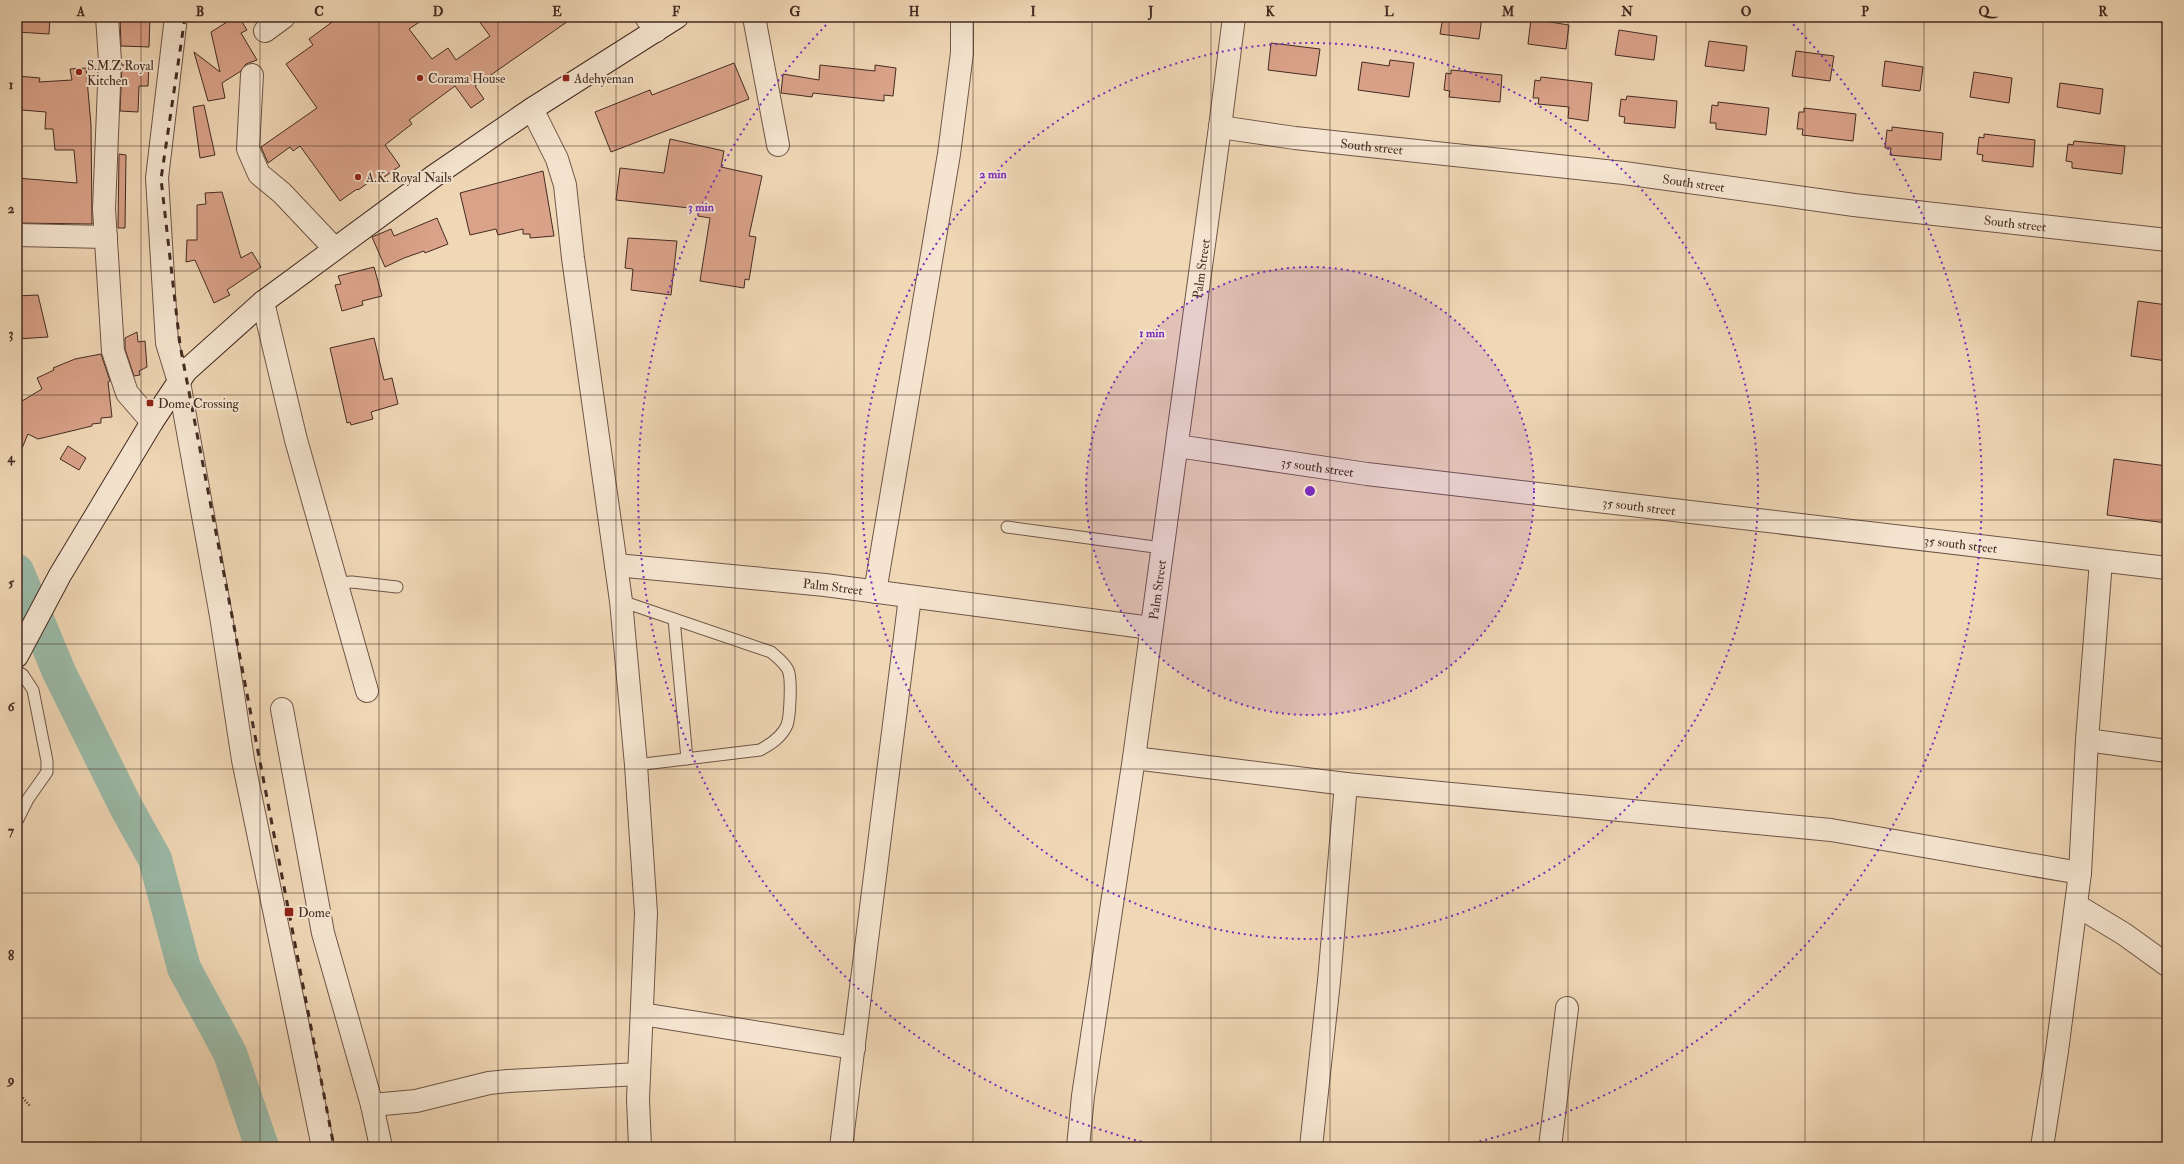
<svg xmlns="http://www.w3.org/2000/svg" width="2184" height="1164" font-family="'IM FELL Double Pica',serif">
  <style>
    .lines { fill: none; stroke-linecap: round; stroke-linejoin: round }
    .river { stroke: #9bbaa8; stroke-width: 34 }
    .building { fill: #daa289; stroke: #442b22 }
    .service-casing { stroke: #6f5647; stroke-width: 13 }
    .minor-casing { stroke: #6f5647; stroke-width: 24 }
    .secondary-casing { stroke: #442b22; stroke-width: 24 }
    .path { stroke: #442b22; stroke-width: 2.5; stroke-dasharray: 1 2; stroke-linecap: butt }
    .service { stroke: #f5e5d0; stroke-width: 11 }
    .minor { stroke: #f5e5d0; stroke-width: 22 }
    .secondary { stroke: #f5e5d0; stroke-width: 22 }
    .rail { stroke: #442b22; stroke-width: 3; stroke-dasharray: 7 7; stroke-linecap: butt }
    .grid { fill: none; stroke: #442b22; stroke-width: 1; stroke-opacity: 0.55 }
    .ring { fill: none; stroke: #7b2cbf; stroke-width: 2; stroke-dasharray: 2 4 }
    .poi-dot { fill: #8f2418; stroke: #f5e5d0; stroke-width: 1.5 }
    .labels { text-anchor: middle; stroke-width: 4; stroke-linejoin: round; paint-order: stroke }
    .poi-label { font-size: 13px; fill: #442b22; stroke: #f5e5d0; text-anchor: start }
    .street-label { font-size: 13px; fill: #442b22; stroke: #f5e5d0 }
    .centre { fill: #7b2cbf; stroke: #f5e5d0; stroke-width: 2 }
    .ring-label { font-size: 12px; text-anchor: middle; font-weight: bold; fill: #7b2cbf; stroke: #f5e5d0; stroke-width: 4; stroke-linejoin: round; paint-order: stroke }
    .neatline { fill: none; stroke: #442b22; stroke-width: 1.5 }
    .grid-label { font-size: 13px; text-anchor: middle; font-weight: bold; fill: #442b22 }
  </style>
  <rect width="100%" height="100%" fill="#f0d7b6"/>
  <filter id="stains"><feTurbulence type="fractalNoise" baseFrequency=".005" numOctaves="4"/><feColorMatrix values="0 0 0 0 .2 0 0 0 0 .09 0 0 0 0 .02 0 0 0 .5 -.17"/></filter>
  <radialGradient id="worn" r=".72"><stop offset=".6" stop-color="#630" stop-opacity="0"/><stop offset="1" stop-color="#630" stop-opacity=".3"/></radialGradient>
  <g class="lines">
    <!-- river -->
    <path class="river" d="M17,571L59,672L126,807L155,859L184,968L230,1053L262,1147"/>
  </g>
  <!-- building -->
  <g class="building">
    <path d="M17,17H50L49,34L17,32Z"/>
    <path d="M120,17H150L149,47L121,46Z"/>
    <path d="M235,17H239L247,30L241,33L257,60L246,64L241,71L222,83L225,98L208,101L194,52L220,72L211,32Z"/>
    <path d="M339,17H427L409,29L432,59L448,48L456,60L490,36L476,17H574L475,86L484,99L471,108L455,86L409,120L412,124L385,145L400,166L374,184L372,180L358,190L357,189L340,201L300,146L293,151L290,147L268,163L261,147L317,108L286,64L313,45L309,39Z"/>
    <path d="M1443,17H1482L1479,39L1440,34Z"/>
    <path d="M1531,19L1569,25L1566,49L1528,44Z"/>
    <path d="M1619,30L1657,36L1654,60L1615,55Z"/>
    <path d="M1709,41L1747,46L1744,71L1705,66Z"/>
    <path d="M1271,43L1320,49L1316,76L1268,70Z"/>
    <path d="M1796,51L1834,56L1830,81L1792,76Z"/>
    <path d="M1390,60L1414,63L1409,97L1358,90L1362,62L1389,66Z"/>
    <path d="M1885,61L1923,67L1920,91L1882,86Z"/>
    <path d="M149,63L148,86H139L138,112L120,111L122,65Z"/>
    <path d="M734,63L749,99L611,152L595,112L650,90L652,95Z"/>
    <path d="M820,65L875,71V65L896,68L893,96L884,95V101L813,93L812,97L781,93L783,74L819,80Z"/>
    <path d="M86,68L91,125L92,224L17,223V178L77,183L74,150H55L53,129H45L46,112L22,110V106L17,105V76L40,78L39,82L72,80L70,69Z"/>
    <path d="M1451,70L1502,75L1500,102L1449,97L1450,91L1444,90L1446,73L1451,74Z"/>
    <path d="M1974,72L2012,78L2009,103L1970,97Z"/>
    <path d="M1541,77L1592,83L1588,121L1568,118L1569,107L1538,104L1539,98H1533L1535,80L1540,81Z"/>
    <path d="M2060,83L2103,89L2100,114L2057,107Z"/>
    <path d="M1627,96L1677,101L1675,128L1624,123L1625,117L1619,116L1621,99L1626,100Z"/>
    <path d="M1718,102L1769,108L1766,135L1716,129V123H1710L1712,105L1718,106Z"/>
    <path d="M204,105L215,155L200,158L193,107Z"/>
    <path d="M1804,108L1856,114L1853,141L1802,135L1803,129H1797L1799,112H1804Z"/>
    <path d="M1892,127L1943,133L1941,160L1890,155L1891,148H1885L1887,130L1892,131Z"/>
    <path d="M1984,134L2035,140L2033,167L1982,161L1983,155L1977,154L1979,137L1984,138Z"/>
    <path d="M670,139L724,151L721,167L762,176L749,236L756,237L749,280L745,279L744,288L700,281L710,218L698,216L699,209L616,200L620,168L664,173Z"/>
    <path d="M2074,141L2125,146L2122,174L2072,168V162L2066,161L2068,144L2073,145Z"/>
    <path d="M119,154L126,155L125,228H118Z"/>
    <path d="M543,171L554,236L530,238V234H523V229L498,235L496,229L470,235L460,193Z"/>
    <path d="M222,192L241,258L252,252L261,267L227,290L230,295L214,303L195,260L186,262L187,240H197V205L206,204L205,193Z"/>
    <path d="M437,218L448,244L425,253L424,251L404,258L385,267L372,237L391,229L394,236Z"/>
    <path d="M628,238L677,241L671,295L631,290L633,269L625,268Z"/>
    <path d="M374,267L382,296L362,301L363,305L342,311L335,285L341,284L338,276Z"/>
    <path d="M38,295L48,337L17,339V296Z"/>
    <path d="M2138,301L2167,305V361L2131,356Z"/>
    <path d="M137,332L138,342L145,341L147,367L139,371L140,375L134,376L125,349V338Z"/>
    <path d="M374,338L384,380L392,378L398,404L371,412L373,419L351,425L350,422L347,423L330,348Z"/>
    <path d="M101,354L110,381L108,382L112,417L101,418V423L92,424V426L38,439L28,434L17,460V404L42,389L37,378L54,370L53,368L75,359Z"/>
    <path d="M68,446L86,458L79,470L60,459Z"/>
    <path d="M2114,459L2167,466L2166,523L2107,515Z"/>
  </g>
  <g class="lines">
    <defs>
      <g id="service">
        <path d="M1007,527L1162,548"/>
        <path d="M338,583L352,582L397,587"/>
        <path d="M621,601L771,652C778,658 784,662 788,670C792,678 790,717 787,725C782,737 771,744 760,750L636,765"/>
        <path d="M674,619L687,759"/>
        <path d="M17,671L23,675L33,690L47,761V772L28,799L17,821"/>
      </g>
      <g id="minor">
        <path d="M107,17L110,61L104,209L113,351L127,393L152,422"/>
        <path d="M176,17L157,178L167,343L179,382L221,616L243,760L323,1147"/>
        <path d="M646,17L656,31"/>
        <path d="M754,17L778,145"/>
        <path d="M265,31L284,17"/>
        <path d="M252,75L248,149L259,174L282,193L334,248"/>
        <path d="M532,109L557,159L565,185L573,258L621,601L636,765L646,913L638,1099L640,1147"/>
        <path id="s1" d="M1220,127L1295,138L1624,173L1854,205L2167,240"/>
        <path d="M17,235L106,237"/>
        <path d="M263,302L296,440L367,691"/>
        <path id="s2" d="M1177,446L1367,474L2167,568"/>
        <path id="s3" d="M616,565L825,585L1151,628"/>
        <path d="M875,592L949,154L962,53V17"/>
        <path d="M282,709L323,933L372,1105L381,1147"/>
        <path d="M2087,740L2167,751"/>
        <path d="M1134,758L1346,784L1831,830L2080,873"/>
        <path d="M2076,905L2124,934L2167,965"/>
        <path d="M642,1014L854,1048"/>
        <path d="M372,1105L416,1101L489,1083L508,1081L639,1074"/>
        <path d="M841,1147L910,597"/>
        <path id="s4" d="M1078,1147L1083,1096L1134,758L1220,127L1234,17"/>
        <path d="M1311,1147L1329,981L1346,784"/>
        <path d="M1550,1147L1567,1008"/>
        <path d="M2042,1147L2057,1051L2080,873L2087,740L2101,561"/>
      </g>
      <path id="secondary" d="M17,656L60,575L152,422L186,371L263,302L434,176L532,109L677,17"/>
    </defs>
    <!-- service casing -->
    <use href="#service" class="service-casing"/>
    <!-- minor casing -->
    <use href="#minor" class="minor-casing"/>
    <!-- secondary casing -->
    <use href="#secondary" class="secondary-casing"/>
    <!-- path -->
    <path class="path" d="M17,1091L30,1106"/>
    <!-- service -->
    <use href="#service" class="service"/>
    <!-- minor -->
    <use href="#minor" class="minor"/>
    <!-- secondary -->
    <use href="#secondary" class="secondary"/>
    <!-- rail -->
    <path class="rail" d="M185,17L161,179L180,345L334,1147"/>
  </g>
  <!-- grid -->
  <path class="grid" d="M141,17V1147M260,17V1147M379,17V1147M498,17V1147M616,17V1147M735,17V1147M854,17V1147M973,17V1147M1092,17V1147M1211,17V1147M1330,17V1147M1449,17V1147M1568,17V1147M1686,17V1147M1805,17V1147M1924,17V1147M2043,17V1147M17,146H2167M17,271H2167M17,395H2167M17,520H2167M17,644H2167M17,769H2167M17,893H2167M17,1018H2167"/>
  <!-- distance rings -->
  <circle cx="1310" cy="491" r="224" fill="#7b2cbf" fill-opacity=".12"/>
  <g class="ring">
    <circle cx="1310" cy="491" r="224"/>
    <circle cx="1310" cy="491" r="448"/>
    <path d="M1159 1146A672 672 0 0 1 831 20M1789 20A672 672 0 0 1 1461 1146"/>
  </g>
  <!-- markers -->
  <g class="poi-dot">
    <circle cx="79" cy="72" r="4"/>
    <circle cx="420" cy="78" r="4"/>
    <rect x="562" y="74" width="8" height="8" rx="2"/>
    <circle cx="358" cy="177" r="4"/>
    <rect x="146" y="399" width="8" height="8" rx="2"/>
    <rect x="284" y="907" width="10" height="10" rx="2"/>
  </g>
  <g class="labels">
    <!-- poi labels -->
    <g class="poi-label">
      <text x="87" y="70">S.M.Z Royal<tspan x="87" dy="15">Kitchen</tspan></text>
      <text x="428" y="83">Corama House</text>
      <text x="574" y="83">Adehyeman</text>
      <text x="366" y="182">A.K. Royal Nails</text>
      <text x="158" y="408">Dome Crossing</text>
      <text x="298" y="917">Dome</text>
    </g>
    <!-- street labels -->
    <g class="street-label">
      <text dy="5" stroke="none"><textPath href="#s1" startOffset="153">South street</textPath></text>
      <text dy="5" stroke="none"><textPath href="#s1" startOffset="477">South street</textPath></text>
      <text dy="5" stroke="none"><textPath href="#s1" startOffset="801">South street</textPath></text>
      <text dy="5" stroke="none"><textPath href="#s4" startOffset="887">Palm Street</textPath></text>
      <text dy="5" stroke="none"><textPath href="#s2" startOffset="142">35 south street</textPath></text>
      <text dy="5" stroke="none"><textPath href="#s2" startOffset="466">35 south street</textPath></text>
      <text dy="5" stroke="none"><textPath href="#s2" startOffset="790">35 south street</textPath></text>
      <text dy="5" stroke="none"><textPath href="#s3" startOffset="218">Palm Street</textPath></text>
      <text dy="5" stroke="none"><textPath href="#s4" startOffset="563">Palm Street</textPath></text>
    </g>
  </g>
  <circle cx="1310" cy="491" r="6" class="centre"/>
  <g class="ring-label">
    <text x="993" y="178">2 min</text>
    <text x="701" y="211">3 min</text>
    <text x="1152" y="337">1 min</text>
  </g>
  <!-- margin -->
  <rect width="2184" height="1164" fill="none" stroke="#f0d7b6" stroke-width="44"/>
  <rect x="22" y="22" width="2140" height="1120" class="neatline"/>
  <g class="grid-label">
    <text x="81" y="16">A</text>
    <text x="200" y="16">B</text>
    <text x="319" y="16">C</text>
    <text x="438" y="16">D</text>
    <text x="557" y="16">E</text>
    <text x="676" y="16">F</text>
    <text x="795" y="16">G</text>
    <text x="914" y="16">H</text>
    <text x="1033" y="16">I</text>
    <text x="1151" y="16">J</text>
    <text x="1270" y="16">K</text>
    <text x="1389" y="16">L</text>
    <text x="1508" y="16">M</text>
    <text x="1627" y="16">N</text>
    <text x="1746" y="16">O</text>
    <text x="1865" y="16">P</text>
    <text x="1984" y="16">Q</text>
    <text x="2103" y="16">R</text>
    <text x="11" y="89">1</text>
    <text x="11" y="213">2</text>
    <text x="11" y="338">3</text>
    <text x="11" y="462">4</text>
    <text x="11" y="587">5</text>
    <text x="11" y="711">6</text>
    <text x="11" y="835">7</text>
    <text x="11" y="960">8</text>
    <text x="11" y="1084">9</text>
  </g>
  <rect width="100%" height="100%" filter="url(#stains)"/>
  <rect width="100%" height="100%" fill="url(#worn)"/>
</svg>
